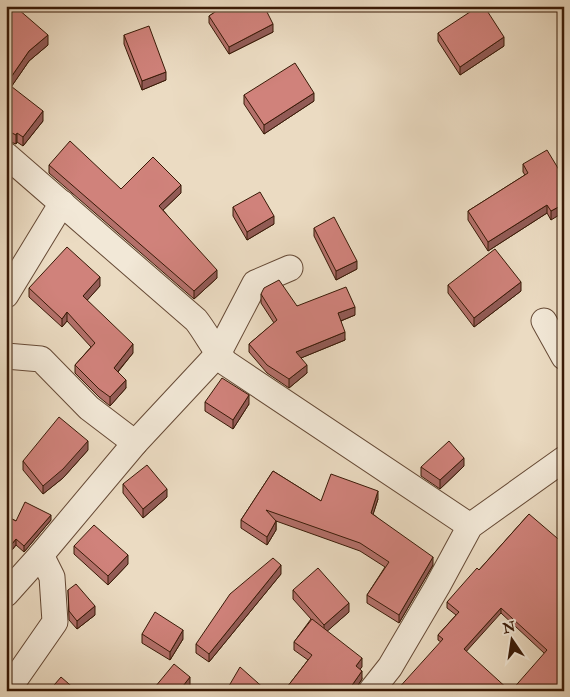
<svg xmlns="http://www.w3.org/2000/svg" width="570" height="697" font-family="'IM FELL Double Pica',serif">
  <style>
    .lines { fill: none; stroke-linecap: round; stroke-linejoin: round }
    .minor-casing { stroke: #664a36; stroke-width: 27 }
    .minor { stroke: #f2e8d7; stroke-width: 25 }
    .wall { fill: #b3706a; stroke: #391a07 }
    .shaded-wall { fill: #925b56; stroke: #391a07 }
    .building { fill: #d0827b; stroke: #391a07 }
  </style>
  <rect width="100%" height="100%" fill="#ebdbc2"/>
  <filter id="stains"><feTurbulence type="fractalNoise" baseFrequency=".004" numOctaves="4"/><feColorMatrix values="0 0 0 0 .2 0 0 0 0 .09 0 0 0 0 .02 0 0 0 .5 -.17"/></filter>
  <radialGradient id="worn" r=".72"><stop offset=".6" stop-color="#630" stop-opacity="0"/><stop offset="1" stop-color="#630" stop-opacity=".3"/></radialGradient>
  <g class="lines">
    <defs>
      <g id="minor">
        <path d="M6,155L196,320C207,334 214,350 226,363L470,526"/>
        <path d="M6,295L62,203"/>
        <path d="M544,321L564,357"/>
        <path d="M6,356L41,359L89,408L135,443"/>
        <path d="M6,594L41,555L135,443L218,354L255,283L290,268"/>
        <path d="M7,691L55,622L52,577L41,555"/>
        <path d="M371,691L390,667L437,587L470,526L564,459"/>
      </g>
    </defs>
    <!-- minor casing -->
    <use href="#minor" class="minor-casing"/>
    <!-- minor -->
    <use href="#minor" class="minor"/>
  </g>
  <!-- wall -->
  <g class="wall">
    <path d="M224,6H264L273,32L229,54L209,23V16Z"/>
    <path d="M6,12L48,45L29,61L11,87L43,121L23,146L17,142L16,144L8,141H6Z"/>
    <path d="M438,33L504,46L460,75L438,41Z"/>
    <path d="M124,35L166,80L142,90L124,44Z"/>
    <path d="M244,95L314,101L264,134L244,104Z"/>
    <path d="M523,164L564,178L551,220L547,213L488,251L468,220V211L525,175L523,172Z"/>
    <path d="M49,165L121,189L181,193L163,210L217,278L194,299L49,173Z"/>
    <path d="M233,207L274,224L247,240L233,216Z"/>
    <path d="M314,228L357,269L336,280L314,236Z"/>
    <path d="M448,285L521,291L474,327L448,293Z"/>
    <path d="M100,286L87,300L133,353L118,372L126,388L110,406L99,397L75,373V365L91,347L67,321L62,327L29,297V288Z"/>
    <path d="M261,294L297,306L355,315L341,321L345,340L301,358L307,373L289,388L267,373L249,352V344L274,323L261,303Z"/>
    <path d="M205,402L249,404L233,429L205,411Z"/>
    <path d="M88,450L63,478L43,494L23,470V461Z"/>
    <path d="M464,466L440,489L421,476V467Z"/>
    <path d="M273,471L321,501L378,499L373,514L433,565L399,623L367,603V595L385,567L360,551L276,521V530L267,545L241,528V520Z"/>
    <path d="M123,484L167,497L143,518L123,493Z"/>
    <path d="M529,514L564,691L544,653L501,613L441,642L438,640V635L456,615L447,608V602L479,570Z"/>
    <path d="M6,516L16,521L51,520L24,552L16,545L7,556Z"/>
    <path d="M74,546L128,564L108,585L74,554Z"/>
    <path d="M281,574L209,662L196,653V644Z"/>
    <path d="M68,590L95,615L77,629L69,620Z"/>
    <path d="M293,590L349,612L327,631L362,667L360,669L362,679L354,691H284L308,660L294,650V642L311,619L293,599Z"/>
    <path d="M142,634L183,639L170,660L142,643Z"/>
  </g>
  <!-- shaded-wall -->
  <g class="shaded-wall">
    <path d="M273,24V32L229,54V47Z"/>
    <path d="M48,35V45L29,61L7,93V83L29,51Z"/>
    <path d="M504,37V46L460,75V67Z"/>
    <path d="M166,72V80L142,90V81Z"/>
    <path d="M314,93V101L264,134V125Z"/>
    <path d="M43,111V121L23,146V137Z"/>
    <path d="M17,133V142L16,144V135Z"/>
    <path d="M181,185V193L159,214V206Z"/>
    <path d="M564,204V212L551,220V211Z"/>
    <path d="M547,205V213L488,251V242Z"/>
    <path d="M274,216V224L247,240V232Z"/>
    <path d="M357,261V269L336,280V271Z"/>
    <path d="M217,270V278L194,299V291Z"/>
    <path d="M100,277V286L83,305V296Z"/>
    <path d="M521,282V291L474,327V318Z"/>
    <path d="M355,307V315L338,322V313Z"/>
    <path d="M67,312V321L62,327V319Z"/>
    <path d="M345,332V340L296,360V352Z"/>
    <path d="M133,344V353L114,376V368Z"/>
    <path d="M307,365V373L289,388V379Z"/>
    <path d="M126,380V388L110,406V397Z"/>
    <path d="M249,395V404L233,429V420Z"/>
    <path d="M88,441V450L63,478L43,494V486Z"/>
    <path d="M464,458V466L440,489V480Z"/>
    <path d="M167,489V497L143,518V509Z"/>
    <path d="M378,491V499L371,521V513Z"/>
    <path d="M51,515V520L24,552V546Z"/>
    <path d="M276,521V530L267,545V537Z"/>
    <path d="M16,539V545L7,556V550Z"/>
    <path d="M128,555V564L108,585V576Z"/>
    <path d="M433,557V565L399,623V615Z"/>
    <path d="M281,565V574L209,662V654Z"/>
    <path d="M349,603V612L324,634V625Z"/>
    <path d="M95,606V615L77,629V621Z"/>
    <path d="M501,608V613L464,654V649Z"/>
    <path d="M183,630V639L170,660V652Z"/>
    <path d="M362,658V667L356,674V666Z"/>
    <path d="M362,671V679L354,691H348Z"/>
    <path d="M190,677V686L186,691H179Z"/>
  </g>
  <!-- building -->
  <g class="building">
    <path d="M224,6H264L273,24L229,47L209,16Z"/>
    <path d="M479,6H484L504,37L460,67L438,33Z"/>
    <path d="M18,9L48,35L29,51L7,83L43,111L23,137L17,133L16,135L8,131L6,132V12Z"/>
    <path d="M149,26L166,72L142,81L124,35Z"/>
    <path d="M295,63L314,93L264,125L244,95Z"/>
    <path d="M70,141L121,189L153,157L181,185L159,206L217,270L194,291L49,165Z"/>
    <path d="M547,150L564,178V204L551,211L547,205L488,242L468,211L528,173L523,164Z"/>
    <path d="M260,192L274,216L247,232L233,207Z"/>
    <path d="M334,217L357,261L336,271L314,228Z"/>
    <path d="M67,247L100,277L83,296L133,344L114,368L126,380L110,397L99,389L75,365L95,343L67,312L62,319L29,288Z"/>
    <path d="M495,249L521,282L474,318L448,285Z"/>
    <path d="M279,280L297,306L346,287L355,307L338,313L345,332L296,352L307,365L289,379L267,365L249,344L277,320L261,294L264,288Z"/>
    <path d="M222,378L249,395L233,420L205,402Z"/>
    <path d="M59,417L88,441L63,469L43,486L23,461Z"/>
    <path d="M449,441L464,458L440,480L421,467Z"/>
    <path d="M147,465L167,489L143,509L123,484Z"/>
    <path d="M273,471L321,501L331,474L378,491L371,513L433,557L399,615L367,595L389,562L360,543L266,510L276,521L267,537L241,520Z"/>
    <path d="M25,502L51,515L24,546L16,539L7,550L6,516L16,521Z"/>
    <path d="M529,514L564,544V691H511L547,650L501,608L464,649L510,691H396L443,639L438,635L459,612L447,602L477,568L479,570Z"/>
    <path d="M94,525L128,555L108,576L74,546Z"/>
    <path d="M273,558L281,565L209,654L196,644L230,594Z"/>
    <path d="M318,568L349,603L324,625L293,590Z"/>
    <path d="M76,584L95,606L77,621L69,611L68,590Z"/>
    <path d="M155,612L183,630L170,652L142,634Z"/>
    <path d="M312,619L362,658L356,666L362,671L348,691H284L312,655L294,642Z"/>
    <path d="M174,664L190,677L179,691H160L155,687Z"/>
    <path d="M240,667L267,691H226Z"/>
    <path d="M61,677L77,691H49Z"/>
  </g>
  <!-- margin -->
  <rect width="570" height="697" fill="none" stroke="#ebdbc2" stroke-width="25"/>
  <rect x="8" y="8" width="555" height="682" fill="none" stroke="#391a07" stroke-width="2.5"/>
  <rect x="12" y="12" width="545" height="672" fill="none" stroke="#391a07"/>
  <!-- north arrow -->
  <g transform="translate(512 640) rotate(347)" stroke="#f2e8d7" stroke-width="4" paint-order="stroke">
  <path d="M0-4L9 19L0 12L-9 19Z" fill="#391a07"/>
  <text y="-8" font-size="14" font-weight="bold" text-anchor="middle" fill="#391a07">N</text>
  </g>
  <rect width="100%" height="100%" filter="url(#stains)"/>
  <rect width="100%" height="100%" fill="url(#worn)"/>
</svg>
